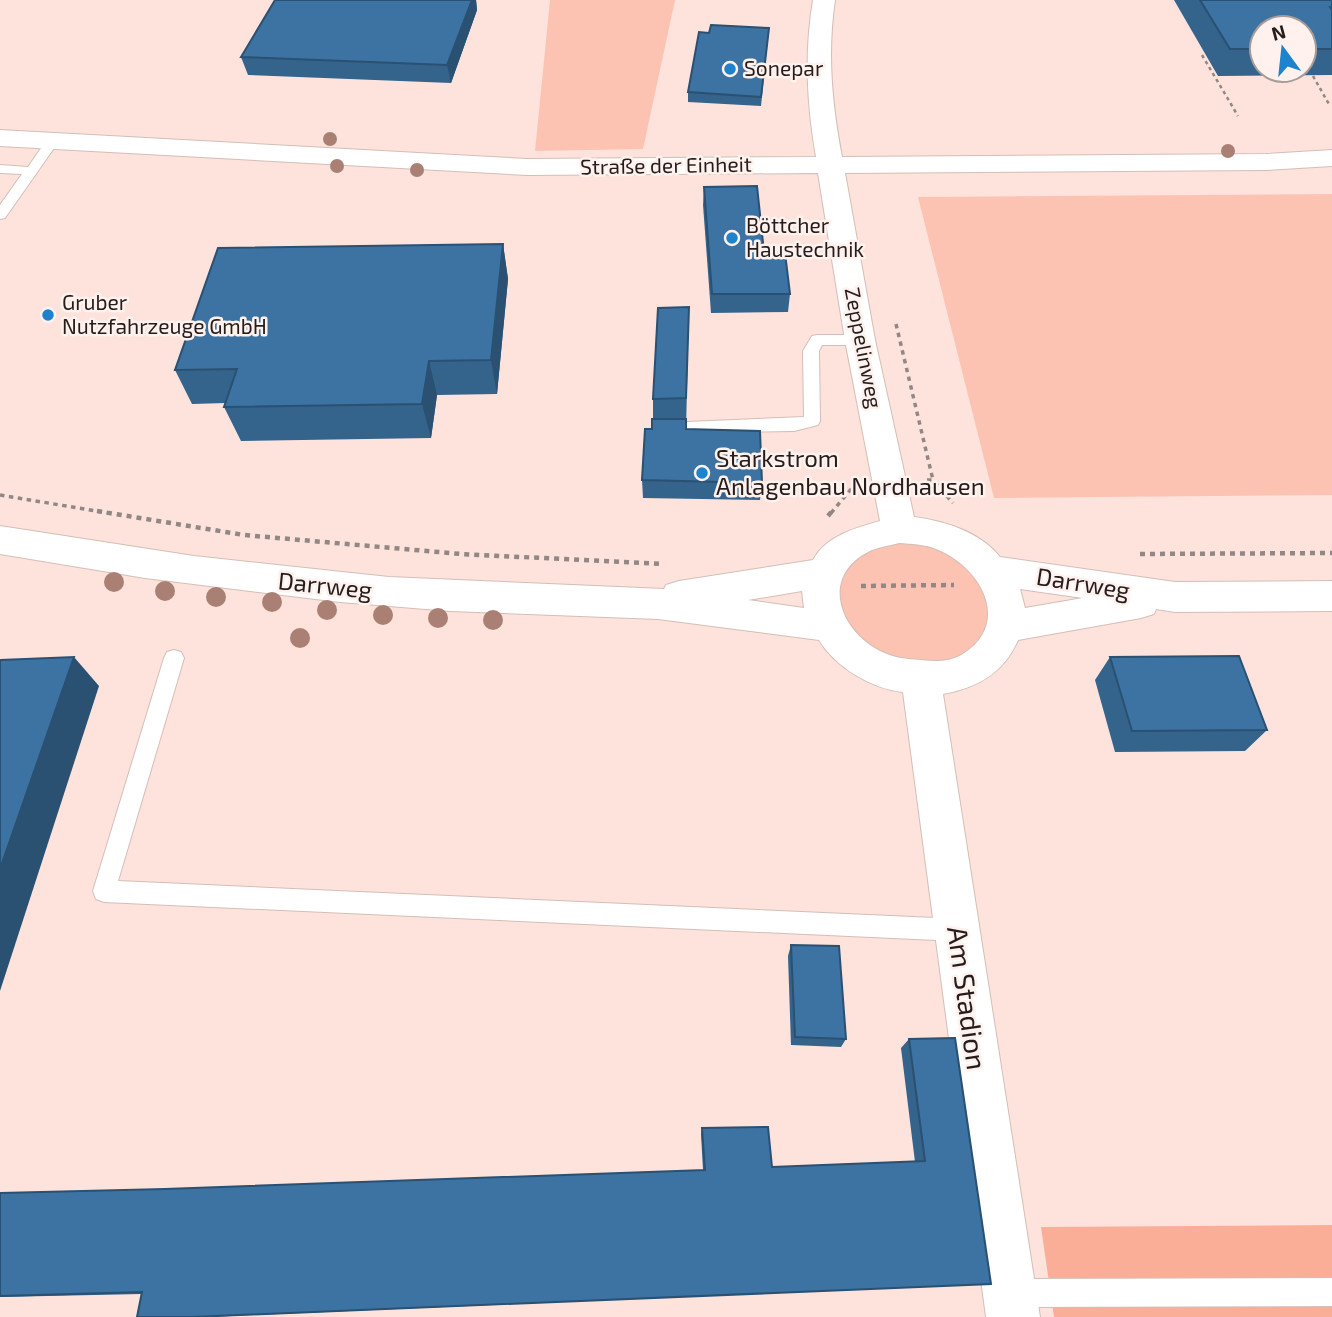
<svg xmlns="http://www.w3.org/2000/svg" width="1332" height="1317" font-family="'Exo 2',sans-serif">
  <style>
    .built { fill: #fde3dc; fill-rule: evenodd }
    .green { fill: #fdc3b2 }
    .forest { fill: #faae98 }
    .lines { fill: none; stroke-linecap: round; stroke-linejoin: round }
    .lane-casing { stroke: #d4beb7; stroke-width: 2 }
    .street-casing { stroke: #d4beb7; stroke-width: 2 }
    .path-far2 { stroke: #928784; stroke-width: 2.5; stroke-dasharray: 3.5 3.5; stroke-linecap: butt }
    .path-far1 { stroke: #928784; stroke-width: 3.5; stroke-dasharray: 4.5 4.5; stroke-linecap: butt }
    .path { stroke: #928784; stroke-width: 4.5; stroke-dasharray: 5 5; stroke-linecap: butt }
    .lane { fill: #fff; fill-rule: evenodd }
    .street { fill: #fff; fill-rule: evenodd }
    .tree { fill: #ab8074 }
    .wall { fill: #34638c; fill-rule: evenodd }
    .shaded-wall { fill: #2a5072 }
    .building { fill: #3c73a3; stroke: #2a5072; stroke-width: 2 }
    .poi-dot { fill: #1e82cd; stroke: #fff1ed; stroke-width: 2.5 }
    .labels { text-anchor: middle; stroke-width: 5; stroke-linejoin: round; paint-order: stroke }
    .far-poi-label { font-size: 21px; fill: #251d1b; stroke: #fff1ed; text-anchor: start }
    .far-street-label { font-size: 21px; fill: #251d1b; stroke: #fff1ed }
    .poi-label { font-size: 24px; fill: #251d1b; stroke: #fff1ed; text-anchor: start }
    .street-label { font-size: 24px; fill: #251d1b; stroke: #fff1ed }
    .near-street-label { font-size: 28px; fill: #251d1b; stroke: #fff1ed }
  </style>
  <rect width="100%" height="100%" fill="#fff1ed"/>
  <!-- built -->
  <path class="built" d="M0,0H1332V1317H0ZM1262,28H1304V70H1262Z"/>
  <!-- green -->
  <g class="green">
    <path d="M550,0H675L643,149L535,151Z"/>
    <path d="M1332,194V495L994,498L918,197Z"/>
    <path d="M902,540L927,542L972,565L994,603L984,643L943,666L889,660L848,629L836,587L844,569L858,554Z"/>
  </g>
  <!-- forest -->
  <path class="forest" d="M1332,1225V1317H1054L1041,1227Z"/>
  <g class="lines">
    <defs>
      <g id="lane">
        <path d="M53,137L59,141L5,218L0,219V205L22,174L0,173V165L28,167L48,138Z"/>
        <path d="M817,335H860L868,340L860,345H822L819,351L820,421L818,425L794,431L656,433L654,429L662,423L804,417L803,351L812,336Z"/>
        <path d="M174,650L181,652L184,658L118,881L958,919L966,922L969,930L966,938L958,941L104,902L96,899L93,891L164,658L167,652Z"/>
        <path d="M1332,1278V1306L1011,1307L1001,1303L997,1293L1001,1283L1011,1279Z"/>
      </g>
      <path id="street" d="M813,0H835C827,54 832,104 842,157L1266,154L1332,150V166L1266,170L845,173L875,340L914,517C945,521 980,532 1000,557L1175,582L1332,581V611L1175,612L1156,609L1154,614L1141,618L1018,640C1004,673 977,688 943,694L1040,1317H986L903,692C872,689 835,667 819,640L658,619L450,611L340,602L145,578L0,554V526L194,556L389,577L664,589L666,585L679,581L813,560C826,536 855,528 880,521L845,340L818,173L527,175L0,146V130L527,159L816,157C807,104 804,54 813,0ZM899,543C911,544 924,544 936,549C980,566 1013,622 963,654C950,662 935,662 921,660C906,659 894,658 880,651C839,630 820,577 868,552C877,547 889,546 899,543ZM1020,589L1083,598L1025,608ZM802,591L804,608L748,600Z"/>
    </defs>
    <!-- lane casing -->
    <use href="#lane" class="lane-casing"/>
    <!-- street casing -->
    <use href="#street" class="street-casing"/>
    <!-- path-far2 -->
    <g class="path-far2">
      <path d="M1202,55L1238,116"/>
      <path d="M1313,76L1330,106"/>
    </g>
    <!-- path-far1 -->
    <g class="path-far1">
      <path d="M896,324L933,480"/>
      <path d="M927,480H933L953,503"/>
      <path d="M0,495L108,513"/>
      <path d="M831,513L852,488"/>
    </g>
    <!-- path -->
    <g class="path">
      <path d="M97,511L244,535L461,554L663,564"/>
      <path d="M828,516L832,511"/>
      <path d="M1140,554L1332,553"/>
      <path d="M861,586L954,585"/>
    </g>
    <!-- lane -->
    <use href="#lane" class="lane"/>
    <!-- street -->
    <use href="#street" class="street"/>
  </g>
  <!-- trees -->
  <g class="tree">
    <circle cx="330" cy="139" r="7"/>
    <circle cx="1228" cy="151" r="7"/>
    <circle cx="337" cy="166" r="7"/>
    <circle cx="417" cy="170" r="7"/>
    <circle cx="114" cy="582" r="10"/>
    <circle cx="165" cy="591" r="10"/>
    <circle cx="216" cy="597" r="10"/>
    <circle cx="272" cy="602" r="10"/>
    <circle cx="327" cy="610" r="10"/>
    <circle cx="383" cy="615" r="10"/>
    <circle cx="438" cy="618" r="10"/>
    <circle cx="493" cy="620" r="10"/>
    <circle cx="300" cy="638" r="10"/>
  </g>
  <!-- wall -->
  <g class="wall">
    <path d="M275,0H476L477,10L451,83L248,75L241,57Z"/>
    <path d="M1174,0H1332V75L1218,76ZM1262,28H1304V70H1262Z"/>
    <path d="M769,28L761,106L688,102V92L709,33Z"/>
    <path d="M704,187L764,252L790,294L788,312L711,313L703,205Z"/>
    <path d="M503,244L508,279L497,394L437,395L431,438L241,441L224,407L226,403L192,404L175,370Z"/>
    <path d="M689,307L686,429L762,483L760,500L643,498L642,480L653,419V399Z"/>
    <path d="M1110,657L1267,730L1245,751L1115,752L1095,680Z"/>
    <path d="M791,945L846,1039L841,1047L791,1045L788,956Z"/>
    <path d="M909,1039L991,1284L207,1317H137L142,1294L0,1297V1193L165,1189L703,1170L701,1134L702,1128L772,1167L915,1162L901,1048Z"/>
  </g>
  <!-- shaded-wall -->
  <g class="shaded-wall">
    <path d="M472,0H476L477,10L451,83L447,65Z"/>
    <path d="M503,244L508,279L497,394L491,360Z"/>
    <path d="M429,361L437,395L431,438L422,404Z"/>
    <path d="M74,657L99,686L0,991V869Z"/>
  </g>
  <!-- building -->
  <g class="building">
    <path d="M275,0H472L447,65L241,57Z"/>
    <path d="M1200,0H1332V7H1330L1332,10V49H1304V28H1262V49H1230Z"/>
    <path d="M711,25L769,28L761,97L688,92L699,32L709,33Z"/>
    <path d="M757,186L764,252L785,253L790,294H712L704,187Z"/>
    <path d="M503,244L491,360L429,361L422,404L224,407L237,369L175,370L218,248Z"/>
    <path d="M689,307L686,398L653,399L658,308Z"/>
    <path d="M652,419H686V429L760,431L762,483L642,480L645,429H652Z"/>
    <path d="M1239,656L1267,730L1132,731L1110,657Z"/>
    <path d="M74,657L0,869V660Z"/>
    <path d="M791,945L839,946L846,1039L795,1037Z"/>
    <path d="M955,1038L991,1284L192,1317H137L142,1292L0,1296V1193L165,1189L705,1170L702,1128L768,1127L772,1167L925,1161L909,1039Z"/>
  </g>
  <!-- markers -->
  <g class="poi-dot">
    <circle cx="730" cy="69" r="7"/>
    <circle cx="732" cy="238" r="7"/>
    <circle cx="48" cy="315" r="7"/>
    <circle cx="702" cy="473" r="7"/>
  </g>
  <g class="labels">
    <!-- far-poi labels -->
    <g class="far-poi-label">
      <text x="744" y="76">Sonepar</text>
      <text x="746" y="233">Böttcher<tspan x="746" dy="24">Haustechnik</tspan></text>
      <text x="62" y="310">Gruber<tspan x="62" dy="24">Nutzfahrzeuge GmbH</tspan></text>
    </g>
    <!-- far-street labels -->
    <g class="far-street-label">
      <text transform="translate(666 166) rotate(-1)" y="7">Straße der Einheit</text>
      <text transform="translate(863 348) rotate(79)" y="7">Zeppelinweg</text>
    </g>
    <!-- poi labels -->
    <g class="poi-label">
      <text x="716" y="467">Starkstrom<tspan x="716" dy="28">Anlagenbau Nordhausen</tspan></text>
    </g>
    <!-- street labels -->
    <g class="street-label">
      <text transform="translate(1083 584) rotate(9)" y="8">Darrweg</text>
      <text transform="translate(325 586) rotate(6)" y="8">Darrweg</text>
    </g>
    <!-- near-street labels -->
    <g class="near-street-label">
      <text transform="translate(967 998) rotate(82)" y="10">Am Stadion</text>
    </g>
  </g>
  <!-- north arrow -->
  <g transform="translate(1283 49) rotate(345)"><circle r="33" fill="#fff1ed" stroke="#a89c99" stroke-width="2"/>
  <path d="M0-5L12 26L0 18L-12 26Z" fill="#1e82cd"/>
  <text y="-10" font-size="19" font-weight="bold" text-anchor="middle" fill="#251d1b">N</text>
  </g>
</svg>
